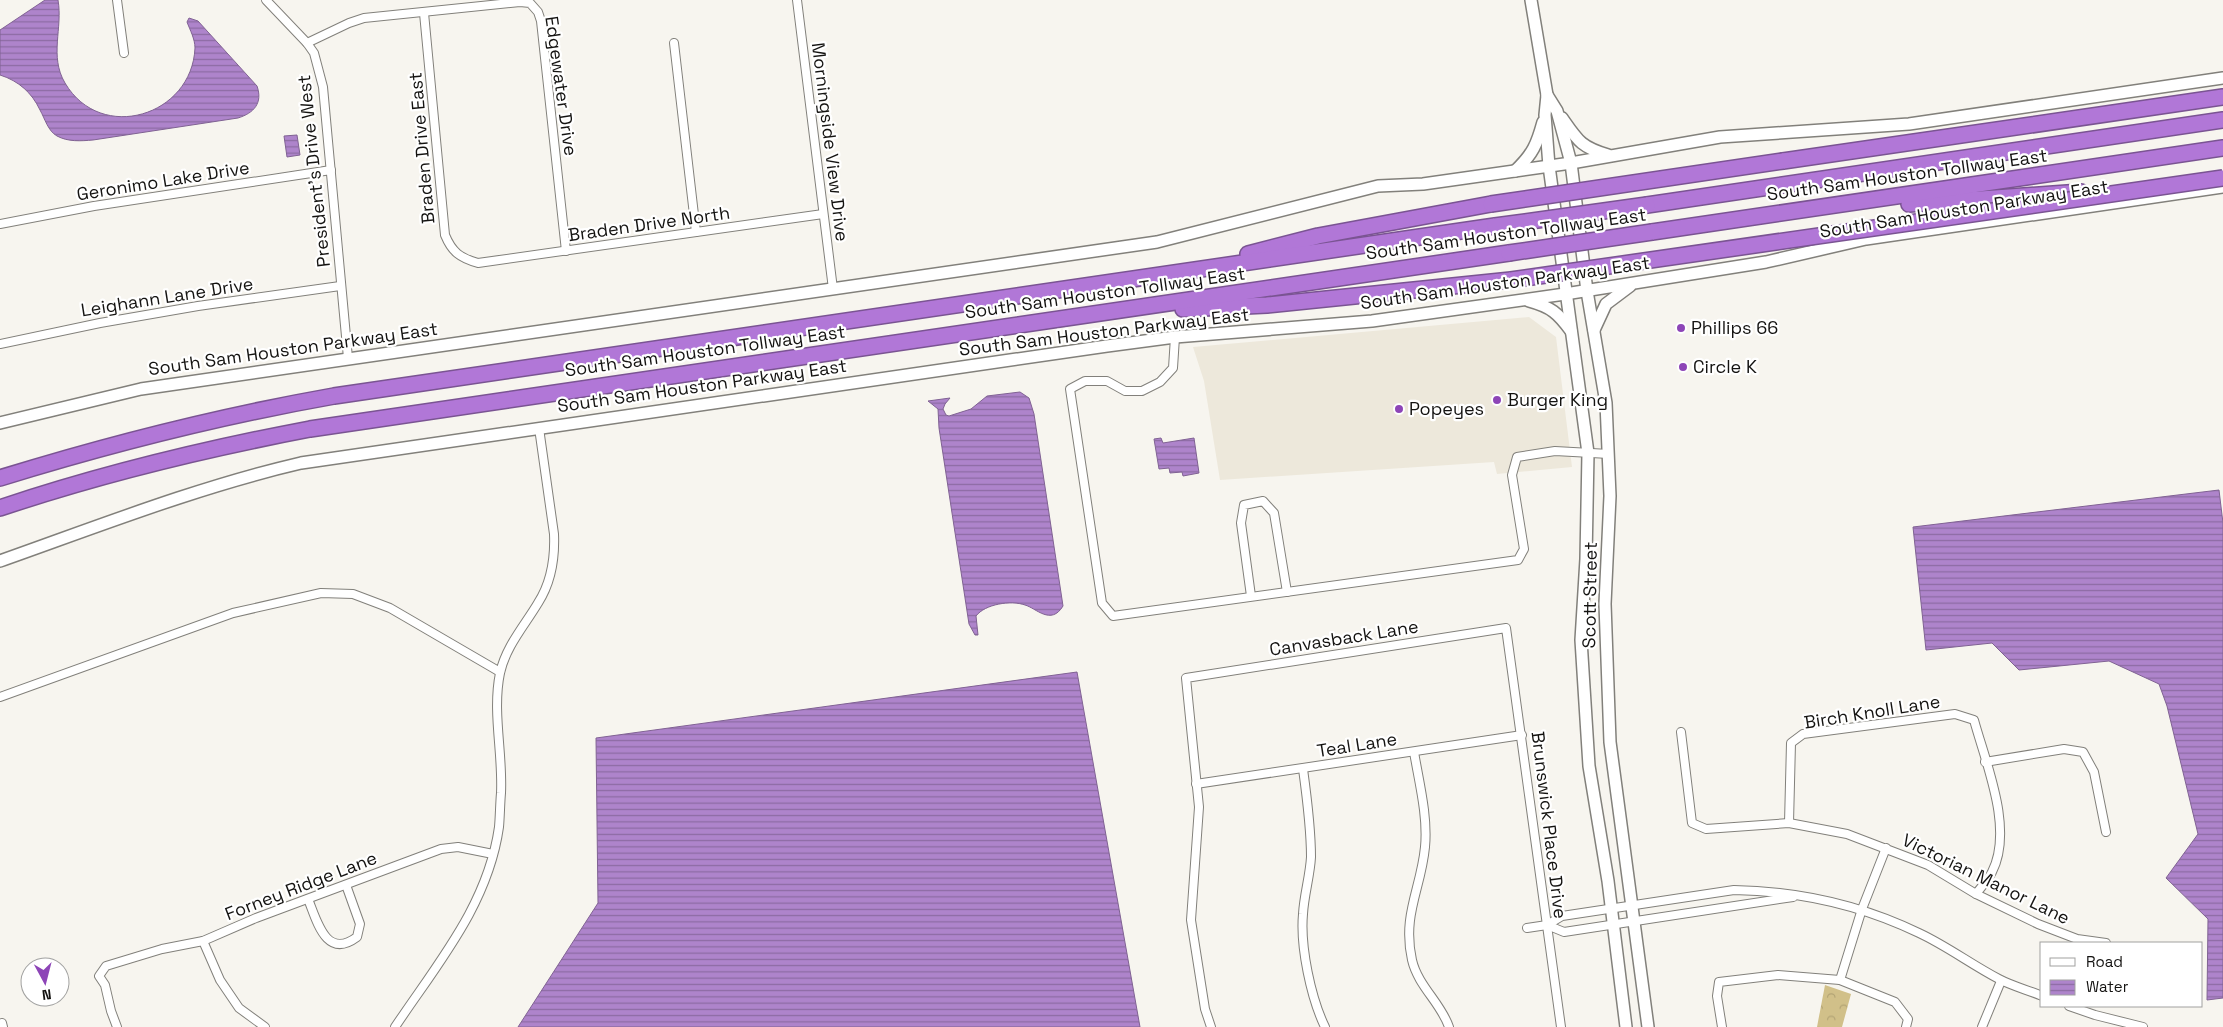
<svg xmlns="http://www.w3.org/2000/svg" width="2223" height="1027" font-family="'Space Grotesk',sans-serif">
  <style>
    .built { fill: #ede8db }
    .park { fill: url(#park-crowns) }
    .water { fill: url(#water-rules); stroke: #806293 }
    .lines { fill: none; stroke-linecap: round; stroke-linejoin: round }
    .street-casing { stroke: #82807b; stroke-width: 10 }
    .secondary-casing { stroke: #82807b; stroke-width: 14 }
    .highway-casing { stroke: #7a5492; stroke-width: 18 }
    .street { stroke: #fff; stroke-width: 8 }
    .secondary { stroke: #fff; stroke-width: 11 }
    .highway { stroke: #b177d7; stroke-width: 15 }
    .highway-bridge-casing { stroke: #7a5492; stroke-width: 18; stroke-linecap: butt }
    .highway-bridge { stroke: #b177d7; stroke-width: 15 }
    .poi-dot { fill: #8d45b7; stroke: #fff; stroke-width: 2 }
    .labels { text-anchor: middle; stroke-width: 4.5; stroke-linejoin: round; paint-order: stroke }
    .street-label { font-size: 18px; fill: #141311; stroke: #fff }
    .poi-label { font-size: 18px; fill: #141311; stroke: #fff; text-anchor: start }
  </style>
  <defs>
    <pattern id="park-crowns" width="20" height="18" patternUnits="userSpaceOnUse" patternTransform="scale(1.25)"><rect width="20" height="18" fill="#d1c089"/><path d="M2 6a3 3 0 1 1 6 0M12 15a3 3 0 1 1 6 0" fill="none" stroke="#b3a475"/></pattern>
    <pattern id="water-rules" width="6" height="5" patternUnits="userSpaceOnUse" patternTransform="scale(1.25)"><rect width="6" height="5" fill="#ae84cb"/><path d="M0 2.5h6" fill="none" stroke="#8c6ba3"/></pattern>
  </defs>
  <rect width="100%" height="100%" fill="#f7f5ef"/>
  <!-- built -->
  <path class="built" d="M1529,317L1556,337L1572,467L1497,474L1494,462L1220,480L1204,381L1193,347Z"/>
  <!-- park -->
  <path class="park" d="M1825,985L1851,994L1842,1027H1817Z"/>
  <!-- water -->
  <g class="water">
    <path d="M45,0H58C63,28 49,56 65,83C101,144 192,116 195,48C195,39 190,30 187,22L189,18L198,21L257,86C263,103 254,113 238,118L93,140C81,141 68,142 57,136C48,131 45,119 40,110C32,93 19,81 0,75V30Z"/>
    <path d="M297,135L300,155L287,157L284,136Z"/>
    <path d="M1020,392L1029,398L1034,414L1063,606C1051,626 1036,608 1025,605C1011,600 985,604 976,616L978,635H975L969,624L939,428L938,409L928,401L950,398L945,404L943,409L946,415L949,416L971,409L987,396Z"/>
    <path d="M1161,438L1163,443L1194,438L1199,473L1183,476L1182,472L1170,473L1169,468L1159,469L1154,439Z"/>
    <path d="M2219,490L2223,523V998L2207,1000L2208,919L2166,878L2198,834L2167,706L2159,684L2109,661L2019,670L1992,643L1926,650L1913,527Z"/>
    <path d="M1077,672L1140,1027H518L598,903L596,738Z"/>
  </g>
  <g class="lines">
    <defs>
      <g id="street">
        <path d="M117,0L124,53"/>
        <path d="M266,0L307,43L314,53L323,87L348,358"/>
        <path d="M797,0L833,289"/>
        <path d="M424,13L445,235C452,252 460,258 478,263L823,214"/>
        <path d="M307,43L349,23L364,18L520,2L530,3L538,12L541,21L566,251"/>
        <path d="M674,43L696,232"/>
        <path d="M0,224L94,206L331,170"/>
        <path d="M1175,337L1173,368L1160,382L1142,391H1125L1107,381H1085L1070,389L1102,603L1113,616L1518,560L1524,549L1512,475L1517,457L1555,451L1609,454"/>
        <path d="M0,344L100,323L198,306L340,286"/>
        <path d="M1251,596L1241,523L1244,505L1263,501L1274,513L1287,592"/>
        <path d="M0,697L233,613L321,593L353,594L390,608L500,672"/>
        <path d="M1681,732L1692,823L1706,829L1789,823L1847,834L1928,865L1976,894L2038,924L2077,939L2106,943"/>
        <path d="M1414,752C1419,782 1428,816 1425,847C1421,889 1402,915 1412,960C1418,986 1441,1003 1449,1027"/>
        <path d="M1985,762L2064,749L2083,752L2094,772L2106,832"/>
        <path d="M1303,769C1307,798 1311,827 1311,857C1310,876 1304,895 1303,914C1300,947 1311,998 1325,1027"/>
        <path d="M1196,784L1522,735"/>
        <path d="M1789,823L1791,743L1803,734L1955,714L1974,720C1986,764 2014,829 1992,872C1988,880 1981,887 1976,894"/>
        <path d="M308,899C317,921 326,960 357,937L360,924L346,885"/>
        <path d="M1547,925L1564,932L1793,897"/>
        <path d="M1527,928L1547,925L1562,916L1734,890C1799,891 1861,905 1919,933C1947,946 1972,965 1999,979C2012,986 2028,990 2042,996"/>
        <path d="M203,941L220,980L239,1008L265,1027"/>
        <path d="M1840,980L1862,909L1886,848"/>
        <path d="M2069,1006L2095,1015L2143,1027"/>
        <path d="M2,1023L3,1027"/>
        <path d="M117,1027L111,1011L105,985L99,976L106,966L162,949L203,941L256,918L441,849L458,847L493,854"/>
        <path d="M395,1027C437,964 488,905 499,827C500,816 500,804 501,793C503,753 492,712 500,673C506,646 525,625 538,603C551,583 555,558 554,534L539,428"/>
        <path d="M1211,1027L1205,1009L1191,920L1199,807L1186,678L1506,628L1561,1027"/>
        <path d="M1722,1027L1717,996L1719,982L1778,975L1840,980L1895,1002L1908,1019L1906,1027"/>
        <path d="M1982,1027L2001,981"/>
      </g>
      <g id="secondary">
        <path d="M1531,0L1547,95L1545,115L1549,166L1588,453L1586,559L1581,640L1589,766L1608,881L1626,1027"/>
        <path d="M1547,95L1557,111L1571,163L1587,291L1606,403L1610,496L1605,604L1610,742L1648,1027"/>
        <path d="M1562,118C1578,141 1581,147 1608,155"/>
        <path d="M1515,171C1533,154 1537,144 1543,122"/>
        <path d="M1529,301C1551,307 1558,313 1571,331"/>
        <path d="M1594,330L1606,304L1630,286"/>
        <path d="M0,423L141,389L1157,242L1378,186L1423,184L1571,163L1720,137L1909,124L2223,78"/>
        <path d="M0,561C99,526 198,487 301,463L1107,346L1175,337L1372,321L1565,294L1766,262L1866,239L2223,187"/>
      </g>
      <g id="highway">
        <path d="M1783,161L2223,97"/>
        <path d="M1909,204L2081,192"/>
        <path d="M1647,205L2223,120"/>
        <path d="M1652,232L2223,148"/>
        <path d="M1248,254L1318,236L1491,204"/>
        <path d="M1183,309L1267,305L1511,280"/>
        <path d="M0,478C110,444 221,416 334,396L1495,226"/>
        <path d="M0,508C101,474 205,449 310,429L1509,253"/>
      </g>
    </defs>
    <!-- street casing -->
    <use href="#street" class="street-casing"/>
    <!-- secondary casing -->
    <use href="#secondary" class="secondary-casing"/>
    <!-- highway casing -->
    <use href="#highway" class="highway-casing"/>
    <!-- street -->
    <use href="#street" class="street"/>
    <!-- secondary -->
    <use href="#secondary" class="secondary"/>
    <!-- highway -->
    <use href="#highway" class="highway"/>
    <defs>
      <g id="highway-bridge">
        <path d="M1491,204L1783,161"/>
        <path d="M1495,226L1647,205"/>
        <path d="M1509,253L1652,232"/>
        <path d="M1511,280L2223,178"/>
      </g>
    </defs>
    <!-- highway-bridge casing -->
    <use href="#highway-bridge" class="highway-bridge-casing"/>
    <!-- highway-bridge -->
    <use href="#highway-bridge" class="highway-bridge"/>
  </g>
  <!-- markers -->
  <g class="poi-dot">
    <circle cx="1681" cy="328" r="5"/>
    <circle cx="1683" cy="367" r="5"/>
    <circle cx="1497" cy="400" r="5"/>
    <circle cx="1399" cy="409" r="5"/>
  </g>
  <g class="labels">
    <!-- street labels -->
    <g class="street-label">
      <text transform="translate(561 86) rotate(82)" y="6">Edgewater Drive</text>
      <text transform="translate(830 142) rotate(83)" y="6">Morningside View Drive</text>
      <text transform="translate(422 148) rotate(-95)" y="6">Braden Drive East</text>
      <text transform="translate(314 171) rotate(-96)" y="6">President's Drive West</text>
      <text transform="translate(1907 175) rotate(-8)" y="6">South Sam Houston Tollway East</text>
      <text transform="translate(163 181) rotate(-9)" y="6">Geronimo Lake Drive</text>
      <text transform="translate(1964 209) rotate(-9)" y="6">South Sam Houston Parkway East</text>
      <text transform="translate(649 224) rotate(-8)" y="6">Braden Drive North</text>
      <text transform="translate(1506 234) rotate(-8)" y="6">South Sam Houston Tollway East</text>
      <text transform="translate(1505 283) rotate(-8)" y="6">South Sam Houston Parkway East</text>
      <text transform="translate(1105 293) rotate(-8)" y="6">South Sam Houston Tollway East</text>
      <text transform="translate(167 297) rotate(-9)" y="6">Leighann Lane Drive</text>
      <text transform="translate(1104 332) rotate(-7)" y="6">South Sam Houston Parkway East</text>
      <text transform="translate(293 349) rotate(-8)" y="6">South Sam Houston Parkway East</text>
      <text transform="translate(705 351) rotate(-8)" y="6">South Sam Houston Tollway East</text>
      <text transform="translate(702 386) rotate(-8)" y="6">South Sam Houston Parkway East</text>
      <text transform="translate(1590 595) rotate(-89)" y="6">Scott Street</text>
      <text transform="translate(1344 638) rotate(-9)" y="6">Canvasback Lane</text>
      <text transform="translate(1872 712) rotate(-9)" y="6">Birch Knoll Lane</text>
      <text transform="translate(1357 745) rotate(-9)" y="6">Teal Lane</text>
      <text transform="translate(1549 825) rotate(83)" y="6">Brunswick Place Drive</text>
      <text transform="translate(1986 879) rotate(26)" y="6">Victorian Manor Lane</text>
      <text transform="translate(301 886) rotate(-21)" y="6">Forney Ridge Lane</text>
    </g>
    <!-- poi labels -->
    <g class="poi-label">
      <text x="1691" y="334">Phillips 66</text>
      <text x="1693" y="373">Circle K</text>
      <text x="1507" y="406">Burger King</text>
      <text x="1409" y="415">Popeyes</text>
    </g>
  </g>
  <!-- legend -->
  <rect x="2040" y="942" width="162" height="65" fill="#ffffff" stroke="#a1a1a0"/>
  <rect x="2050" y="958" width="25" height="8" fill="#ffffff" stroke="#a1a1a0"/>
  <text x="2086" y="967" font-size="15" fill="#141311">Road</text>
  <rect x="2050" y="980" width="25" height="15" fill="url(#water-rules)" stroke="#a1a1a0"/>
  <text x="2086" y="992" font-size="15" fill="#141311">Water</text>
  <!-- north arrow -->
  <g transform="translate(45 982) rotate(173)"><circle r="24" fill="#ffffff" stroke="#a1a1a0"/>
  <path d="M0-4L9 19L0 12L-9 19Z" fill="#8d45b7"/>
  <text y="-8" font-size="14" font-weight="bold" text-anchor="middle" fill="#141311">N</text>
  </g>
</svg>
